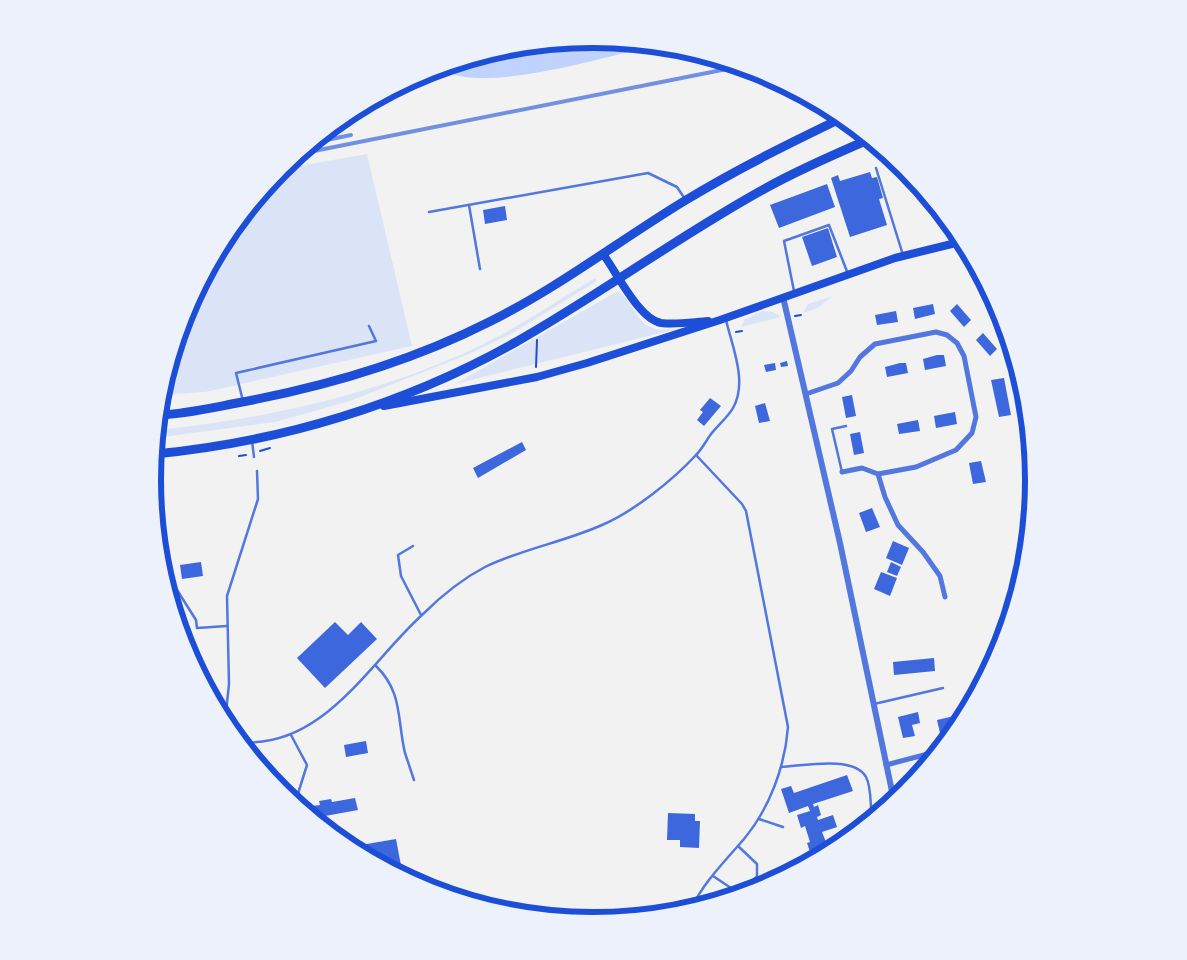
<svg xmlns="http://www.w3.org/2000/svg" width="1187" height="960" font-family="Cabin,sans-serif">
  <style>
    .green { fill: #dbe4f7 }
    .water { fill: #bfd3fe }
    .building { fill: #3d67dc }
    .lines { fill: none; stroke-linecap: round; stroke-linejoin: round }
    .path { stroke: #1d4ed8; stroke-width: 2 }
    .service { stroke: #5277de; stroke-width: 2.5 }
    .minor { stroke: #5277de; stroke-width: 5 }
    .tertiary { stroke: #5277de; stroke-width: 6 }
    .secondary { stroke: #1d4ed8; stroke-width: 8 }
    .trunk { stroke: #1d4ed8; stroke-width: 9 }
    .rail { stroke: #7290e2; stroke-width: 4 }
    .rim { fill: none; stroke: #1d4ed8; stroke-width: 6 }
  </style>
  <rect width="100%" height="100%" fill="#f2f2f2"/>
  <!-- green -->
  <g class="green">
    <path d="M367,154L412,346L205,392L161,395L186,311L227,235L281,169Z"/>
    <path d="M595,278L597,281L511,334L469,354L350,401L275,422L156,438L157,430C265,419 374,395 473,349C516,329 555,302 595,278Z"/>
    <path d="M618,291C644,313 634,334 677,329L455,384Z"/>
    <path d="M833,296L816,309L803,313L808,304Z"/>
    <path d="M763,311L773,312L781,317L741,327L745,319Z"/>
  </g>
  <!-- water -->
  <path class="water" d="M594,39L657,45C611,55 477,97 440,68L508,47Z"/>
  <!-- building -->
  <g class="building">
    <path d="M870,172L872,178L877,177L883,198L879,199L887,225L850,237L831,178L838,175L840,181Z"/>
    <path d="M827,184L835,207L779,228L770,205Z"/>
    <path d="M505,206L507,220L485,224L483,210Z"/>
    <path d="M828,228L837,257L812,266L802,237Z"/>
    <path d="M933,304L935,314L915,319L913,308Z"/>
    <path d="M957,304L971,320L964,327L950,311Z"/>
    <path d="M896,311L898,322L877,325L875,315Z"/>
    <path d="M983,333L997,349L990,356L976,340Z"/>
    <path d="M937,355H944L946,366L925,370L923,359Z"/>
    <path d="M787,361L788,366L781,367L780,363Z"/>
    <path d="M775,363L776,370L766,372L764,365Z"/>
    <path d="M900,363H906L908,373L887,377L885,367Z"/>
    <path d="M1004,378L1011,415L999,417L991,380Z"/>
    <path d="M852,395L856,416L846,418L842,397Z"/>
    <path d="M710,398L721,406L704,426L697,420L703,412L700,410Z"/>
    <path d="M765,403L770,421L759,423L755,406Z"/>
    <path d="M955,412L957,424L936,428L934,416Z"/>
    <path d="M918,420L920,431L899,434L897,424Z"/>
    <path d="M860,432L864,453L854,455L850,434Z"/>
    <path d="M522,442L526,450L478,478L473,468Z"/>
    <path d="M981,461L986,482L973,484L969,463Z"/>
    <path d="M872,508L880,527L866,532L859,513Z"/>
    <path d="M893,541L909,548L902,565L886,558Z"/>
    <path d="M201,562L203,576L182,579L180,565Z"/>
    <path d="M891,562L901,567L897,576L887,572Z"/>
    <path d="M881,572L897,578L890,596L874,589Z"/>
    <path d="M335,622L348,635L361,622L377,639L325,688L297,658Z"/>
    <path d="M934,658L935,671L894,675L893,662Z"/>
    <path d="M918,712L920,723L912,725L915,736L903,738L898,717Z"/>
    <path d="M967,713L957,729L940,733L937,720Z"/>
    <path d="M366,741L368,753L346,757L344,745Z"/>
    <path d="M847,775L853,791L813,804L814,807L818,805L821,815L817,817L818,820L833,815L837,827L822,832L826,842L834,840L837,848L825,854L824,850L811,855L807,843L810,842L805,826L801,828L797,815L810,811L808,806L789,813L781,789L791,786L794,793Z"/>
    <path d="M355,798L358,810L314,818L312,806L320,805L319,801L331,799L332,802Z"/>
    <path d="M668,813L695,814V821H700L699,848L680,847V840H667Z"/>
    <path d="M396,839L403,876L349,847Z"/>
    <path d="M780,869L787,872L796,870L783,877L777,874Z"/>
  </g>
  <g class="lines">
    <!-- path -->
    <g class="path">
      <path d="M795,316L801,315"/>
      <path d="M736,332L742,331"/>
      <path d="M536,367L537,340"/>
      <path d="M260,451L270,448"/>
      <path d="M239,456L246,455"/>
    </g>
    <!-- service -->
    <g class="service">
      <path d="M876,168L903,255"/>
      <path d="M469,205L480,269"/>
      <path d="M429,212L648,173L677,187L685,199"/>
      <path d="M794,291L784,241L829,225L848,274"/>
      <path d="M243,401L236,373L376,341L369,326"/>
      <path d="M252,441L254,457"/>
      <path d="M842,472L832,429L846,426"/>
      <path d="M413,546L398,555L401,576L421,615"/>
      <path d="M159,550L167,549L172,582L196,620L197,628L227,626"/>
      <path d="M376,666C403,692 397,720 405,753C408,762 411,771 414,780"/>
      <path d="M874,704L943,688"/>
      <path d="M225,721L229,684L227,596L258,499L257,471"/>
      <path d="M291,735L307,765L295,803"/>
      <path d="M240,742C323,749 369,663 422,615C440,597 462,579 485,567C522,549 564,542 602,525C633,512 673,480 696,455C702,449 706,441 711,434C718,425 728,417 733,408C748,382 732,346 726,320"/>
      <path d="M781,767C803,766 854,755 866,777C872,788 870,807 872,819"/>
      <path d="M759,819L783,827"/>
      <path d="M713,876L740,894L757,876V864L738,846"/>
      <path d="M691,909C703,883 725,861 744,839C769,809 785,767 788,727L746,511L742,504L696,455"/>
    </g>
    <!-- minor -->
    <g class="minor">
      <path d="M806,394L838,383L851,371L860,357L875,344L936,332L947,335L957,343L964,356L976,417L972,433L956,450L916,467L878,474L885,497L898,525L923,552L940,576L945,597"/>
      <path d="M842,472L862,468L878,474"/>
      <path d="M886,765L939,751"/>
    </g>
    <!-- tertiary -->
    <path class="tertiary" d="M783,297L840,543L894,801"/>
    <!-- secondary -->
    <g class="secondary">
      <path d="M603,254C617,273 639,319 661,323C676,325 693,322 708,321"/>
      <path d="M384,406L537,377L587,363L720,320L895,258L964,241"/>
    </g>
    <!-- trunk -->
    <g class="trunk">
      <path d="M159,415C185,414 211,408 237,403C324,387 410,362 489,322C558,288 620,240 686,200C737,169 790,143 844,117"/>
      <path d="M155,454C281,442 406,404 516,342C601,294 680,235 766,188C800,169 835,154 870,139"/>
    </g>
    <!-- rail -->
    <g class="rail">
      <path d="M312,143L351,135"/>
      <path d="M299,154L742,66"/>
    </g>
  </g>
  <!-- crop -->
  <path d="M0 0H1187V960H0ZM161 480a432 432 0 1 1 864 0a432 432 0 1 1-864 0Z" fill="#edf1fc" fill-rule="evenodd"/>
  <path class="rim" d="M161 480a432 432 0 1 1 864 0a432 432 0 1 1-864 0Z"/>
</svg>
